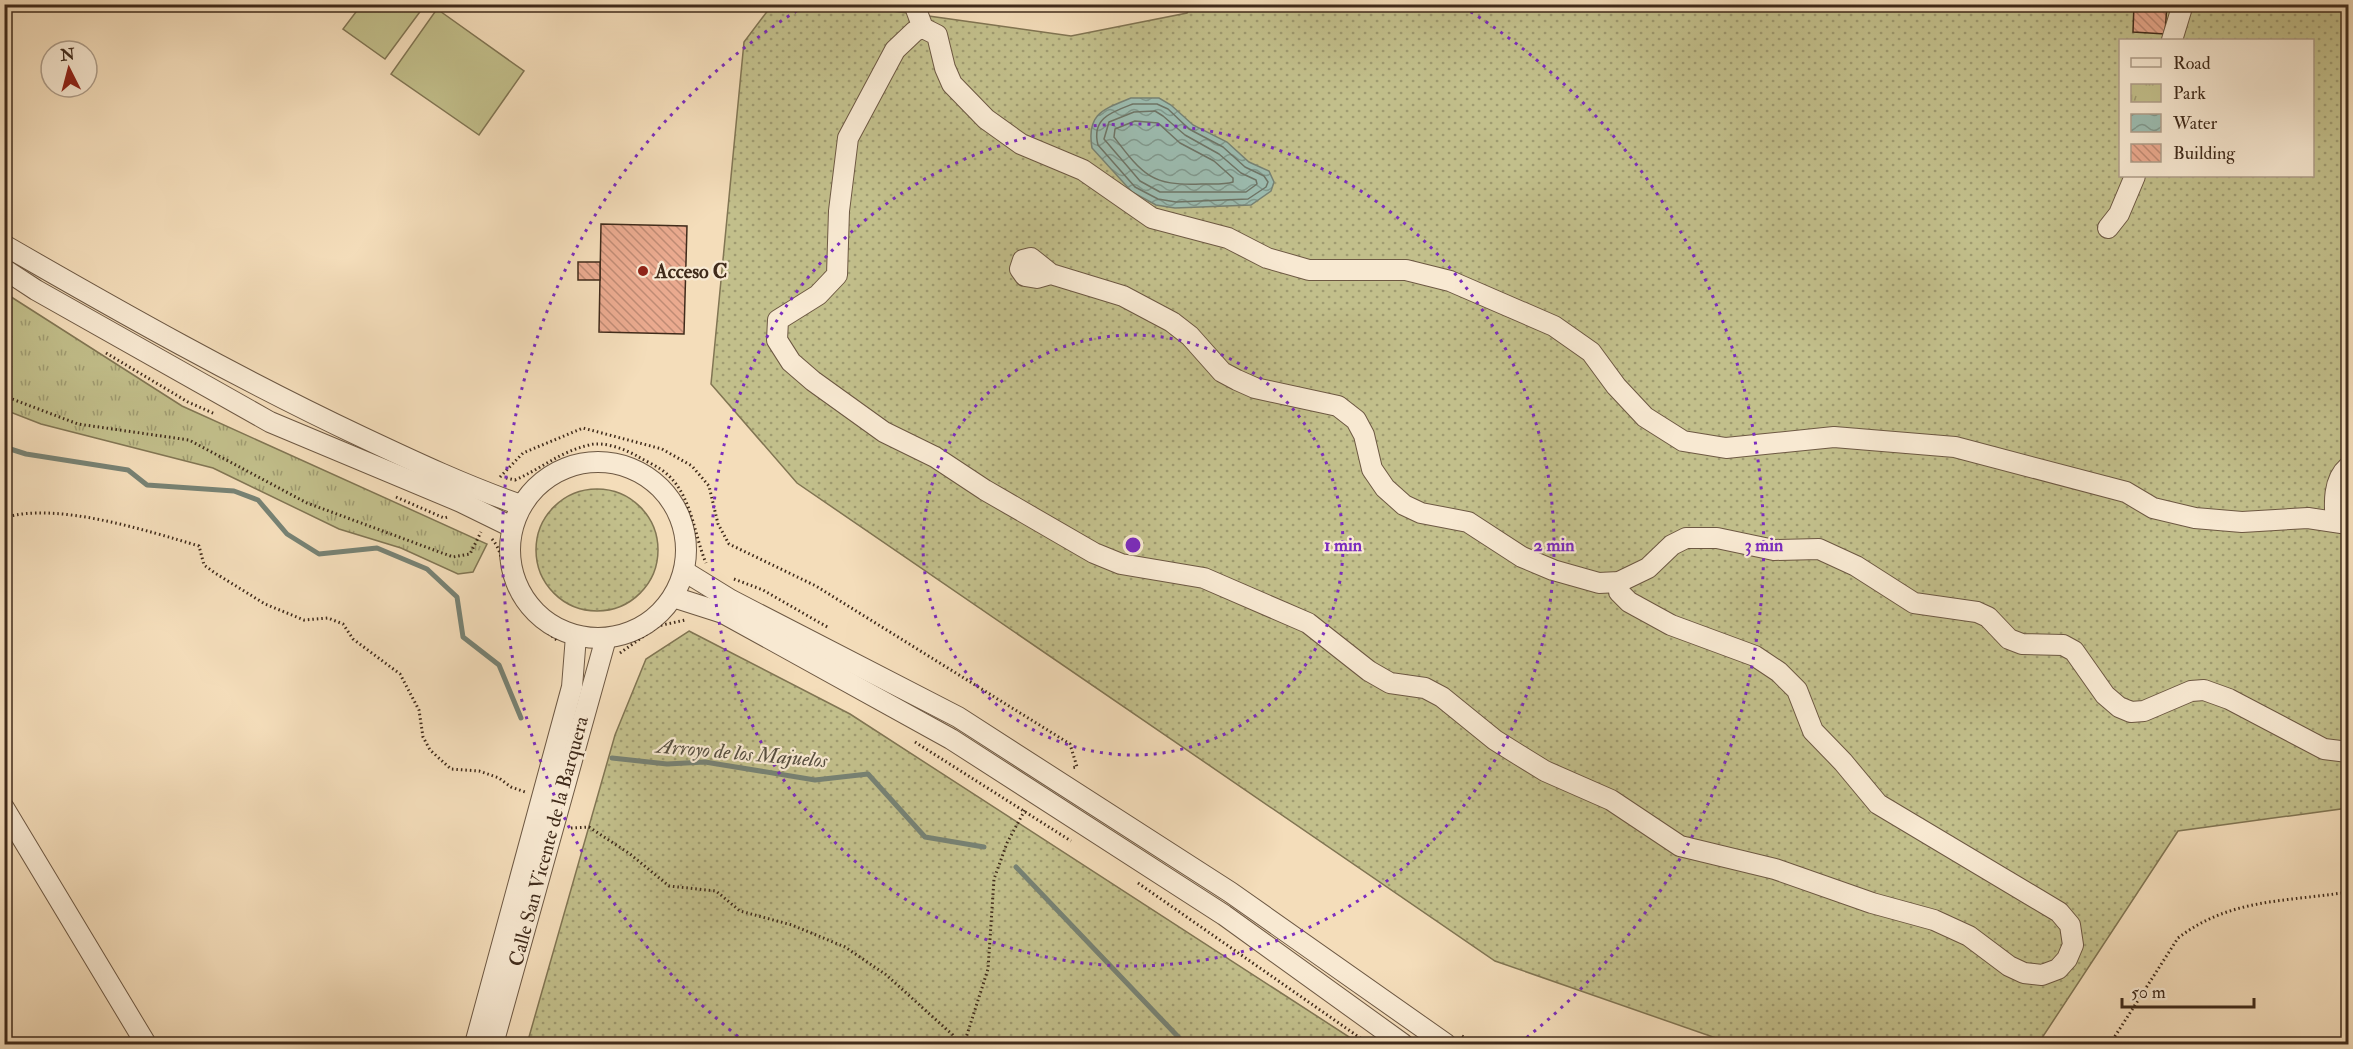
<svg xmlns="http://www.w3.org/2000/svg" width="2353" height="1049" font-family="'IM FELL Double Pica',serif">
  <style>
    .grass { fill: url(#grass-dots); stroke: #817553; stroke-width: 1.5; fill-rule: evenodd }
    .park { fill: url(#park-tufts); stroke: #817553; stroke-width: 1.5 }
    .garden { fill: #c2bf8b; stroke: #817553; stroke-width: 1.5 }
    .water { fill: url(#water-waves); stroke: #778274; stroke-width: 1.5 }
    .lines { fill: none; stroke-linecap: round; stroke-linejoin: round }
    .shore { stroke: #6e7466; stroke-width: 1.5 }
    .stream { stroke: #778274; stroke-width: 5 }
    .building { fill: url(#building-back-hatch); stroke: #402b1b; stroke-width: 1.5 }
    .minor-casing { stroke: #6d5843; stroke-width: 22 }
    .path { stroke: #402b1b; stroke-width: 3; stroke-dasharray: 1.5 3; stroke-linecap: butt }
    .minor { stroke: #f8e9d2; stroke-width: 20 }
    .ring { fill: none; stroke: #7b2cbf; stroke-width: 3; stroke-dasharray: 3 6 }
    .poi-dot { fill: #8f2418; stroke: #f8e9d2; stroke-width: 2 }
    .labels { text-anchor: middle; stroke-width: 4.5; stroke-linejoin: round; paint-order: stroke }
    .poi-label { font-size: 20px; font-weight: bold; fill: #402b1b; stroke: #f8e9d2; text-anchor: start }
    .street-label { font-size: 20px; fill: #402b1b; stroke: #f8e9d2 }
    .water-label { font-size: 21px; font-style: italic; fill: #574f40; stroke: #f8e9d2 }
    .centre { fill: #7b2cbf; stroke: #f8e9d2; stroke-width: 3 }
    .ring-label { font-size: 18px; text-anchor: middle; font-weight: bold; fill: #7b2cbf; stroke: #f8e9d2; stroke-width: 4.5; stroke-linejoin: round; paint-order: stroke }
  </style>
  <defs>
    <pattern id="grass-dots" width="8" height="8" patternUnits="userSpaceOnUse" patternTransform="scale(1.5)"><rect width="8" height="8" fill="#c2bf8b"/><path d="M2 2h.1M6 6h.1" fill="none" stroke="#9f9b71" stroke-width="1.8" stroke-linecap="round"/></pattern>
    <pattern id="park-tufts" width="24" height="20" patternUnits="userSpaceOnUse" patternTransform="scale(1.5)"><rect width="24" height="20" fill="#c2bf8b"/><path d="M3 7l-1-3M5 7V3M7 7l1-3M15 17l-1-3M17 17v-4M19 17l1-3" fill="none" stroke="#9f9b71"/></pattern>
    <pattern id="water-waves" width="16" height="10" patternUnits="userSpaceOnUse" patternTransform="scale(1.5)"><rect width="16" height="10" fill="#9cbcb0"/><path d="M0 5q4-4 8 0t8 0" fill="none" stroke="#81998e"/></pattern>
    <pattern id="building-back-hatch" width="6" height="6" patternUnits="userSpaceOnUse" patternTransform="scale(1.5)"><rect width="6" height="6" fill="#eaaa8f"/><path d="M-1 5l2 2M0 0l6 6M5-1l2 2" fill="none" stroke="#bf8b74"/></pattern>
  </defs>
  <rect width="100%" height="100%" fill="#f4ddba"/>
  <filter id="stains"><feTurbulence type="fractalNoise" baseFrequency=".00333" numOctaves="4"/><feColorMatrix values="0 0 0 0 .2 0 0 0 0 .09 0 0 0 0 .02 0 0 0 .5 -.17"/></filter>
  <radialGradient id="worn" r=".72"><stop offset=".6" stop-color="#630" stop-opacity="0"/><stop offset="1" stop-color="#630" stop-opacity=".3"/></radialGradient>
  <!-- grass -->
  <g class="grass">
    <path d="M1193,4L2348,5V808L2178,831L2038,1044H1733L1495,961L797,483L711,384L744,42L772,5H884L886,10L1071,36L1187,13ZM2120,40H2312V176H2120Z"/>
    <circle cx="597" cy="550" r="61"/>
    <path d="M689,631L850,714L1360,1044H527L615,735L646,659Z"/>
  </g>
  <!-- park -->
  <path class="park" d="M5,293L182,406L487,544L473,572L458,574L401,548L339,529L213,468L41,424L5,410Z"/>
  <!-- garden -->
  <g class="garden">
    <path d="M362,4H425V5L385,59L343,29Z"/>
    <path d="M437,9L524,71L479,135L391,74Z"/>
  </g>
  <!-- water -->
  <path class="water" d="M1131,98H1159L1171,105L1193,125L1227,142L1249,162L1269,171L1274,182L1271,191L1251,205L1175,208L1156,205L1132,192L1092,148C1086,113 1104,109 1131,98Z"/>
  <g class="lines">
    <!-- shore -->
    <g class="shore">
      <path d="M1133,104H1157L1168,109L1189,129L1223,147L1245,167L1264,176L1268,182L1266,187L1248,199L1176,202L1158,199L1135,187L1098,145C1091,118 1112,112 1133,104Z"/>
      <path d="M1134,112L1155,111L1163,116L1185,135L1219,154L1241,173L1256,180L1257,184L1246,192H1160L1140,181L1104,139L1109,122Z"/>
      <path d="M1135,121L1158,123L1180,143L1214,161L1233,178V182C1224,185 1212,184 1201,184C1151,186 1143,175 1114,137L1115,129Z"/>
    </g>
    <!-- stream -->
    <g class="stream">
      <path d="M4,447L26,454L128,470L147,485L234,491L258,500L287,534L319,554L377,548L427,569L457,597L463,637L499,665L521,718"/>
      <path d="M612,758L667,764L705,762L815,780L868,774L925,837L984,847"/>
      <path d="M1016,867L1185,1044"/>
    </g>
  </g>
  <!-- building -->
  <g class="building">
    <path d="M2134,4H2167L2165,34L2133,32Z"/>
    <path d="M601,224L687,226L684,334L599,332Z"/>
    <rect x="578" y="262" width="22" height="18"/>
  </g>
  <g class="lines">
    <defs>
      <g id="minor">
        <path d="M914,4L923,28L937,35L945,68L952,84L986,119L1021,144L1083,170L1152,218L1228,238L1267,258L1309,270H1406L1450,281L1554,326L1591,352L1616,386L1645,417L1683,441L1726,448L1834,437L1955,447L2126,492L2153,508L2195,518L2242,522L2308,518L2348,524"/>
        <path d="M923,28L915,31L895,50L848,138L839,211L837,275L818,295L778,320L777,340L791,362L813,381L884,432L935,457L985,490L1094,553L1121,564L1204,578L1308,623L1369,671L1390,683L1425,688L1442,697L1495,740L1519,755L1545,771L1611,800L1680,846L1775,869L1872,903L1934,920L1969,936L2009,966L2024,973L2042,975L2058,969L2067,959L2073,945L2070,925L2059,912L1878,804L1843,762L1813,731L1797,690L1779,672L1755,656L1671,625L1629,602L1619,592V582"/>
        <path d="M2172,40L2183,4"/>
        <path d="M2108,228L2119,214L2135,176"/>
        <path d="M4,245C122,313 239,379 362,437C415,462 466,486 521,505"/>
        <path d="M4,269L36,290L270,422L461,502L512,527"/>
        <path d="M1051,274L1037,278L1025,276L1020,269L1023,260L1031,258L1051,274L1123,296L1172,322L1190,336L1222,372L1237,380L1255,388L1338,406L1356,420L1364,435L1372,469L1385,488L1404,505L1421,513L1468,522L1522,557L1553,570L1599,583L1619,582L1648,568L1672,545L1686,538H1717L1774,550L1819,549L1856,566L1914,603L1977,612L1988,617L2009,639L2022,644L2063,645L2074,651L2105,695L2119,707L2131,712L2144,711L2191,691L2204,690L2229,699L2324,749L2348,752"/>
        <circle cx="598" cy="550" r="88"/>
        <path d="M2336,522C2334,504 2333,480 2348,467"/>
        <path d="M684,571L731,600L958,717L1230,892L1446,1044"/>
        <path d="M673,597L723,613L951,739L1224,915L1403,1044"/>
        <path d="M4,808L146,1044"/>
        <path d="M475,1044L572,687L576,636"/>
        <path d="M493,1044L606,638"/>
      </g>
    </defs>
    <!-- minor casing -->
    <use href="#minor" class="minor-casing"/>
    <!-- path -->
    <g class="path">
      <path d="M106,353L188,402L215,414"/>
      <path d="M4,396L78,424L189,440L307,503L453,557L470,554L481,532"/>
      <path d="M500,477L523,453L583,428L662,449L692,466L709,486L718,524L729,544L816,586L1070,744L1077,767L1071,768"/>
      <path d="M506,478L515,480C541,469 559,452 589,445C603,441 625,449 637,456C647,462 660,467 668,475C692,497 694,535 706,563"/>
      <path d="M396,497L444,518L448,517"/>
      <path d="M4,518C55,501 148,531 199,546L204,565L215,573L265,604L304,620L328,618L343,624L353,639L400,674L419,710L423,737L430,750L451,769L479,771L499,778L511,787L525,792"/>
      <path d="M492,539C503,552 501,564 506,579C515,606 536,623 558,641"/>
      <path d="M734,579L763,590L829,628"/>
      <path d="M620,653L658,626L685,620"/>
      <path d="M915,742L1071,841"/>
      <path d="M571,828L589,827L630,854L669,886L716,891L740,911L792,925L845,947L885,974L953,1035L959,1044"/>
      <path d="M1138,883L1366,1042"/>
      <path d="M1462,1036L1476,1044"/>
      <path d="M964,1044L988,969L994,879L1007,843L1026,808"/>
      <path d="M2110,1044L2178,938C2230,898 2286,902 2348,892"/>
    </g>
    <!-- minor -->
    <use href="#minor" class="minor"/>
  </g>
  <!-- distance rings -->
  <g class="ring">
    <circle cx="1133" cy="545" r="210"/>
    <circle cx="1133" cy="545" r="421"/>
    <path d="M745 1042A631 631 0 0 1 803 7M1463 7A631 631 0 0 1 1521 1042"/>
  </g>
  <!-- markers -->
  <circle class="poi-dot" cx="643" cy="271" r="6"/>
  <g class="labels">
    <!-- poi labels -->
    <g class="poi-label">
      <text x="655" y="278">Acceso C</text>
    </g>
    <!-- street labels -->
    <g class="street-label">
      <text transform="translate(548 841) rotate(-75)" y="7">Calle San Vicente de la Barquera</text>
    </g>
    <!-- water labels -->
    <g class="water-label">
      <text transform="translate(742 753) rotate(5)" y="7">Arroyo de los Majuelos</text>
    </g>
  </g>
  <circle cx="1133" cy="545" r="9" class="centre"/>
  <g class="ring-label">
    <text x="1343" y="551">1 min</text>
    <text x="1554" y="551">2 min</text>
    <text x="1764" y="551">3 min</text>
  </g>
  <!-- margin -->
  <rect width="2353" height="1049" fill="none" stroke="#f4ddba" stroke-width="24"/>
  <rect x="6" y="6" width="2341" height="1037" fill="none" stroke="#402b1b" stroke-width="3"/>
  <rect x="12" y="12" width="2329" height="1025" fill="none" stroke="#402b1b" stroke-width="1.5"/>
  <!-- legend -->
  <rect x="2119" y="39" width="195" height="138" fill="#f8e9d2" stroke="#ae9d89" stroke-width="1.5"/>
  <rect x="2131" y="58" width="30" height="9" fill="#f8e9d2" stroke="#ae9d89" stroke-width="1.5"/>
  <text x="2173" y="69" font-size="18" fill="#402b1b">Road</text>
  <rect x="2131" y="84" width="30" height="18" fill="url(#park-tufts)" stroke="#ae9d89" stroke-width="1.5"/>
  <text x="2173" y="99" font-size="18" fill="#402b1b">Park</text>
  <rect x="2131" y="114" width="30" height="18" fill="url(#water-waves)" stroke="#ae9d89" stroke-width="1.5"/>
  <text x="2173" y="129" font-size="18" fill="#402b1b">Water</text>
  <rect x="2131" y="144" width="30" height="18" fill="url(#building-back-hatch)" stroke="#ae9d89" stroke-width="1.5"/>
  <text x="2173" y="159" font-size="18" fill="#402b1b">Building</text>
  <!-- north arrow -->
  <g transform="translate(69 69) rotate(354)"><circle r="28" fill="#f8e9d2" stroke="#ae9d89" stroke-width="1.5"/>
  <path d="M0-4.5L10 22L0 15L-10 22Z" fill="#8f2418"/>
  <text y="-9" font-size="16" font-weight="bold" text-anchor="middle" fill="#402b1b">N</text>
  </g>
  <!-- scale -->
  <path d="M2122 998v9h132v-9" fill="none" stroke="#402b1b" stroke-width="3"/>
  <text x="2131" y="998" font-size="18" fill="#402b1b" stroke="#f8e9d2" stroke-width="4.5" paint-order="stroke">50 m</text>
  <rect width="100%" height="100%" filter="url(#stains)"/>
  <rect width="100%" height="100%" fill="url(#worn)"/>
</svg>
